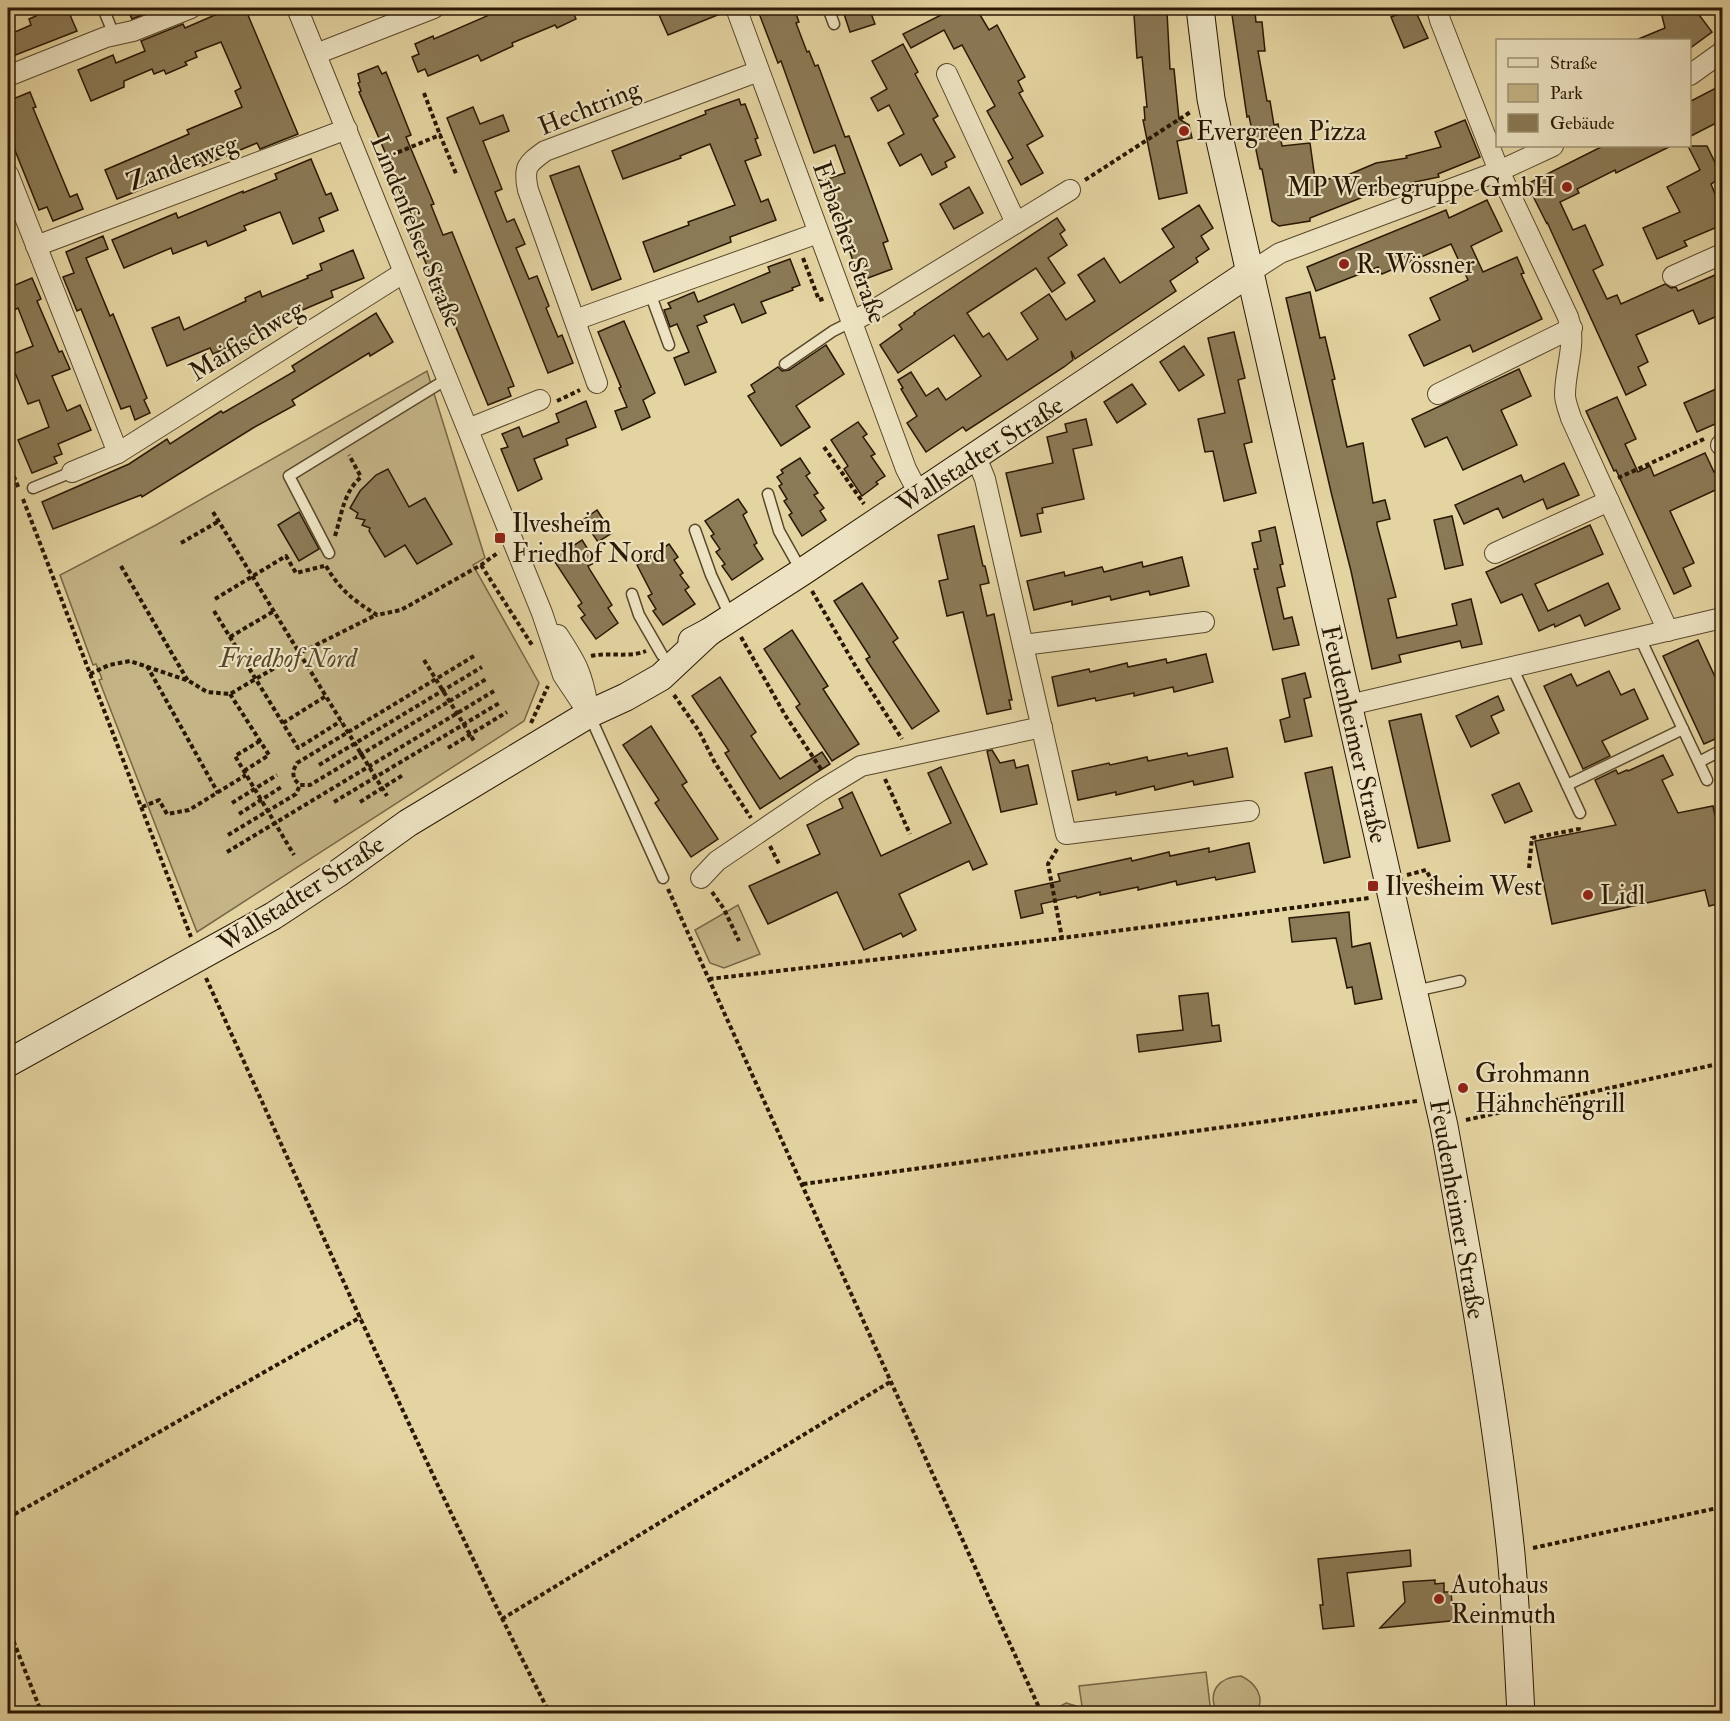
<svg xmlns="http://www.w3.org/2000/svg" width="1730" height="1721" font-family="'IM FELL Double Pica',serif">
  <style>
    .green { fill: #c4b486; stroke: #776645; stroke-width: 1.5 }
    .building { fill: #8b7a56; stroke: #2a1804; stroke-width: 1.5 }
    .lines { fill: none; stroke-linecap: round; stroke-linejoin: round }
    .service-casing { stroke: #58472b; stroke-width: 13 }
    .minor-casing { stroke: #58472b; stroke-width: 22 }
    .secondary-casing { stroke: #2a1804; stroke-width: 29 }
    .path { stroke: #2a1804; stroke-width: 4; stroke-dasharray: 4.5 3; stroke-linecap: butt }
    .service { stroke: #ede3c2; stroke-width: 10 }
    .minor { stroke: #ede3c2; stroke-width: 20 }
    .secondary { stroke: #ede3c2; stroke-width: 27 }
    .poi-dot { fill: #8f2418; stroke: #ede3c2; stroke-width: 2 }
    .labels { text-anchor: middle; stroke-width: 4.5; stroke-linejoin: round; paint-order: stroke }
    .street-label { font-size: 26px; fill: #2a1804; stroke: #ede3c2 }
    .poi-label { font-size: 26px; fill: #2a1804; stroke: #ede3c2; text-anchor: start }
    .park-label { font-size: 26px; font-style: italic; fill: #58472b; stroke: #ede3c2 }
  </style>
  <rect width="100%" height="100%" fill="#e4d4a1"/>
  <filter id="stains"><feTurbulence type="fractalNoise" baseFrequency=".00333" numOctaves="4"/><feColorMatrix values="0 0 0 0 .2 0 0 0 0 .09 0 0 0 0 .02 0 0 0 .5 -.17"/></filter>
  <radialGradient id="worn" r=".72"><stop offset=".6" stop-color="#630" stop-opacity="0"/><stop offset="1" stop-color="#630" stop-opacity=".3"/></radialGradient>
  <!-- green -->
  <g class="green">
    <path d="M427,371L485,558L473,565L539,683L524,721L197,932L99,680L102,679L96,664L93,665L60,575L156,525Z"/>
    <path d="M738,905L760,954L724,968L710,963L695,930Z"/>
    <path d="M1206,1672L1211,1713H1083L1079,1686Z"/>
    <path d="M1241,1676C1256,1683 1266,1698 1256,1713H1217C1207,1692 1218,1677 1241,1676Z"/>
    <path d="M1066,1703L1076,1706L1081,1713H1055L1057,1708Z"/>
  </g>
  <!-- building -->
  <g class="building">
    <path d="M43,8H67L77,31L8,58V35L31,25L29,19L36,16L34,11Z"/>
    <path d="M127,8H160L132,19Z"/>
    <path d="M231,8H245L298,134L260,149L257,143L202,166L200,161L141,185L142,189L117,199L105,170L189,134L187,130L242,107L235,91L241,88L221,42L195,52L197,57L185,62L187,65L166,74L164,70L154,74L152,69L124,81V87L91,101L78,70L113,55L116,63L145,51L141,41L183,24L185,28Z"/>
    <path d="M500,8H571L576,19L557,28L555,25L512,43L513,46L481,61L478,55L428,76L425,69L418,72L412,57L419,54L415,44L433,36L434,39L487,16L486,14Z"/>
    <path d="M656,8H724L725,12L668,35Z"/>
    <path d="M757,8H794L799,22L796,23L807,52L809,51L815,66L818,65L845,137L849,136L866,181L888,241L883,243L892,269L860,281L825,180L845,173L835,145L814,153L781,61L778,63Z"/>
    <path d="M842,8H869L875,24L850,32Z"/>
    <path d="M955,8H976L989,30L997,25L1025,77L1018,81L1023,91L1019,93L1043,136L1027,145L1043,173L1021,185L1008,161L1013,158L987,111L995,106L962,45L954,49L944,30L911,48L903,34Z"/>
    <path d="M1231,8H1250L1251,13L1255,12L1256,22H1262L1265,51H1258L1267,101H1270L1274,125L1278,124L1282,146L1310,143L1315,179L1322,177L1324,181L1334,177L1336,180L1376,163L1407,158L1406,156L1441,147L1435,132L1465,120L1480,157L1438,174L1439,177L1386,188L1310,218V221L1279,226L1272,221L1262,169H1260L1249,116L1247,117Z"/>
    <path d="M1414,8L1428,38L1404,48L1391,17Z"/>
    <path d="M1660,8H1694L1712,32L1689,49V40H1636L1665,28Z"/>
    <path d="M1167,12L1170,69H1174L1179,119L1189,125L1192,138L1177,141L1187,193L1159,199L1143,120H1145L1144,107H1147L1142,57L1137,58L1134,15Z"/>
    <path d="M903,44L918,72L915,74L938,116L933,119L955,157L945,162L947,167L932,175L921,154L900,166L888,143L904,134L889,105L878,111L871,98L887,89L872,61Z"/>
    <path d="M378,66L382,74L386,72L411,135L406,137L434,204L431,205L443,235L452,232L514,386L508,388L511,396L488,405L448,308L445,309L412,230L410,231L404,216L385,169L391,166L359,92L361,91L358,83L360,82L358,74Z"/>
    <path d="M1716,88L1722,100V120L1689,137V102Z"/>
    <path d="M30,92L36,107L33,108L70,197L77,194L83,209L53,221L47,207L39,210L8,133V101Z"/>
    <path d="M739,99L741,105L745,104L758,138L755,139L761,155L745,161L761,202L768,199L776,220L730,237L731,242L654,272L643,242L689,225L688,222L735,205L710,144L680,156L681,158L623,179L612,151L706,114L705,111Z"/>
    <path d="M473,107L480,124L503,115L509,131L483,141L502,189L495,192L507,222L514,219L525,244L516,248L529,279L537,276L549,306L546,308L558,337L562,335L573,363L548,373L447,118Z"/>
    <path d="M1603,146H1671L1616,173L1615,170L1577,189L1579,193L1560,202L1573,230L1585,225L1603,265L1593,270L1607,299L1617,295L1621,304L1665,284L1671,288L1676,287L1678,291L1722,272V314L1699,324L1693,310L1636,335L1648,362L1638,367L1646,385L1626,395L1547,222V224L1527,184Z"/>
    <path d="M1688,146H1707L1722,177L1711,184L1722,211V225L1684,241L1687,246L1657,259L1643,228L1680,212L1667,187L1700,170Z"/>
    <path d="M311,159L326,195L331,193L338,210L319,218L324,231L293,244L280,212L244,226L246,230L208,246L206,241L173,254L171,248L124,268L112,240L176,213L178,218L243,191V193L277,179L275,174Z"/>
    <path d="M579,166L621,279L592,290L550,176Z"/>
    <path d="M969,187L983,213L954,229L940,204Z"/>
    <path d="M1487,200L1502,231L1471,246L1483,272L1517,257L1524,273L1521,274L1542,319L1473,352L1470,345L1424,366L1409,335L1440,320L1430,298L1468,280L1451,244L1382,274L1378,267L1316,291L1307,267L1446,210L1449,218Z"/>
    <path d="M1199,205L1213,228L1201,236L1209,249L1196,258L1198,262L1170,281L1176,291L1075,359L1071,351L1073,360L1064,367L966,431L963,427L926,452L907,423L917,416L901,389L903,388L898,380L911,372L926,396L938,388L946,400L981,376L954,335L898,373L880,345L902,329L899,325L915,314L914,313L1057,218L1065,230L1060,234L1067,245L1048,258L1065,283L1052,292L1036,268L967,313L983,337L989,333L1007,360L1038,339L1021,313L1049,294L1066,320L1095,301L1078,275L1104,258L1120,283L1174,247L1162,229Z"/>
    <path d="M103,236L108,249L86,258L110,316L113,314L147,398L144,400L150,413L135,420L130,406L121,409L81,309L77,311L63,277L74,273L66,252Z"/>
    <path d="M353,250L364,278L331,291L333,297L293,314L280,321L281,323L213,354L210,348L167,366L152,328L179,317L184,330L246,301L245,298L260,291L262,297L308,278L307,276L322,270L320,264Z"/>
    <path d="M790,259L800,285L792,288L793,290L761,302L766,313L742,323L734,304L704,316L707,322L697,326L716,372L685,385L674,358L689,352L677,324L670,327L664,310L671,308L668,303L694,292L698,302L770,272L768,267Z"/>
    <path d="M32,278L41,299L37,301L59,352L62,351L70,369L52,376L67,411L80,405L91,430L58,444L62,454L54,457L57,463L32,473L18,440L49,427L39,400L28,404L8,356L33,346L18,308L8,313V288Z"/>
    <path d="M1310,292L1320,338L1325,337L1335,379L1332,380L1347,447L1363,443L1373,503L1385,500L1390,519L1377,522V525L1396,597L1388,599L1397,638L1457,625L1452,604L1471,599L1482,644L1462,648L1460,641L1399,655L1401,662L1372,669L1351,571L1332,496L1286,298Z"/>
    <path d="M376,313L393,342L370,356L369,353L292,400L295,405L253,428L142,497L141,495L53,529L42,502L129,464L167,439L170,444L221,411L223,413L295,371L292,366Z"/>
    <path d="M624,321L655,393L643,400L650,417L622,430L615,411L627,407L619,388L621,387L598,332Z"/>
    <path d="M1234,332L1245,378L1238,380L1252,442L1244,444L1256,493L1224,501L1213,451L1205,452L1198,419L1225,413L1208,338Z"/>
    <path d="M826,345L844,374L796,406L810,427L781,446L748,396L755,392L751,385L778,367L782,371L789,370Z"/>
    <path d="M1184,346L1204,375L1179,391L1160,362Z"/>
    <path d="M1519,369L1531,396L1501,410L1517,445L1463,470L1447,437L1425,447L1412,419Z"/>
    <path d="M1132,384L1146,404L1117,423L1104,402Z"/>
    <path d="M1716,389L1722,403V421L1697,432L1684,403Z"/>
    <path d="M1617,397L1636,439L1625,444L1638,472L1650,466L1654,476L1705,453L1714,472L1722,468V487L1670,511L1694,563L1683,568L1691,586L1674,594L1616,470L1614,471L1586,411Z"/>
    <path d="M586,401L596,427L566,439L568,445L534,459L542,479L518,491L501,449L508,447L502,434L519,427L523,437L559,422L556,414Z"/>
    <path d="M1086,419L1092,445L1073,449L1084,499L1042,508L1043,513L1037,514L1041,532L1021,536L1006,473L1053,463L1047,437L1067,432L1065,424Z"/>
    <path d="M858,422L867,434L863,437L875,454L871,456L885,476L876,482L878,484L862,496L844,469L848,466L831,440Z"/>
    <path d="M800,458L810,473L806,476L818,493L814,495L824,508L820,511L826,520L802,536L789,515L792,513L784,501L787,499L779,486L782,484L777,477L783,473L781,470Z"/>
    <path d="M1564,463L1579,495L1547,509L1543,499L1503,518L1498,508L1464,524L1455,505L1521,475L1524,482Z"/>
    <path d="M388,469L409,507L425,498L452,544L417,564L405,545L385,557L369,531L370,528L362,525L365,520L356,518L358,513L350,508L360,491L376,475Z"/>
    <path d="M738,499L747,512L743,515L757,543L754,545L763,559L732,580L722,566L725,564L716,552L720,549L711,536L714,534L705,521Z"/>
    <path d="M597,510L612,533L598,542L583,520Z"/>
    <path d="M299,512L319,549L299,561L278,525Z"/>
    <path d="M1452,516L1463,565L1445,569L1434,520Z"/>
    <path d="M1590,525L1603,554L1535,584L1548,611L1608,583L1620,609L1585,626L1580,615L1555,627L1554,624L1539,631L1522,594L1501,603L1486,572Z"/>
    <path d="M974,526L983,566H985L989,583L980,585L987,616L994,614L1012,700H1009L1011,709L987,714L963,612L947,616L939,581L948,579L938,535Z"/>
    <path d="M1275,527L1283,564L1280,565L1285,586L1277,588L1284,619L1292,617L1299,645L1273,650L1254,569H1258L1252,543L1261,541L1259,531Z"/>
    <path d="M582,540L596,562L588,566L590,570L612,605L608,608L618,623L596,639L581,618L585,615L578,606L582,603L553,559Z"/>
    <path d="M669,544L678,557L674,560L683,573L680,575L689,587L685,590L695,604L663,625L653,611L656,609L648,596L652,594L637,565Z"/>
    <path d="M1182,557L1189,586L1150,595L1149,591L1111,600L1110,596L1072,605V601L1034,610L1027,581L1064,572L1065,576L1102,567L1104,572L1142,562L1143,567Z"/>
    <path d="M862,583L898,638L893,642L939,711L912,729L866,659L870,657L834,601Z"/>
    <path d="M792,630L828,686L823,689L859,744L832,761L796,707L800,704L764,649Z"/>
    <path d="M1698,640L1722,692V736L1704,744L1663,656Z"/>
    <path d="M1206,654L1213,682L1174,692L1173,687L1134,696V693L1096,701L1095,698L1058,706L1052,677L1089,669L1090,672L1127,663L1128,667L1166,659L1167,663Z"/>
    <path d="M1609,671L1621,695L1634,689L1648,719L1602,741L1610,756L1583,769L1544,686L1571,674L1577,686Z"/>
    <path d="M1305,673L1311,697L1304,699L1312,736L1285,742L1280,720L1290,717L1282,679Z"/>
    <path d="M720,677L756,732L751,736L780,779L822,752L830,764L760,809L725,753L729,751L692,696Z"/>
    <path d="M1498,696L1504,710L1491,716L1499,733L1471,747L1456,716Z"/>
    <path d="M1421,714L1450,841L1418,848L1389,721Z"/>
    <path d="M651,726L687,782L682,785L718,839L691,857L655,803L659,800L623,745Z"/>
    <path d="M1227,748L1233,777L1194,785L1193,781L1155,790L1154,786L1116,795V792L1078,800L1072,771L1109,763L1110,765L1147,757L1148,761L1187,753L1188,756Z"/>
    <path d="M992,750L1000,763L1014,760L1016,768L1028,765L1037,804L1001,812L987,751Z"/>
    <path d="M1663,755L1673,775L1662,780L1678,813L1713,806L1715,816L1722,815V903L1709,906L1705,890L1552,924L1535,841L1616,825L1595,780L1616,770L1618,774L1627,770L1628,771Z"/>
    <path d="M941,767L987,864L973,870L969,861L899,894L916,930L903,937L901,933L864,950L837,892L768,924L749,886L820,854L807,825L843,808L839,799L852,792L881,856L951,823L928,773Z"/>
    <path d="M1332,767L1350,857L1324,863L1305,773Z"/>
    <path d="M1519,783L1532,811L1505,823L1492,795Z"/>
    <path d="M1249,843L1255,872L1216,880L1215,877L1177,885L1176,881L1138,890V887L1100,895V892L1077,898L1076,896L1041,904L1043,913L1021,918L1015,891L1060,881L1058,874L1131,858L1132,861L1169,852L1170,856L1209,848V852Z"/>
    <path d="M1349,912L1352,947L1370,943L1382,999L1355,1004L1352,987L1347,988L1336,938L1292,942L1289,918Z"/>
    <path d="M1208,993L1212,1026L1219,1025L1221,1041L1139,1052L1137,1035L1183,1030L1179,996Z"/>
    <path d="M1410,1550L1411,1566L1347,1573L1354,1626L1323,1629L1320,1605H1323L1318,1559Z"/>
    <path d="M1435,1580V1584L1444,1583V1592H1451L1452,1603L1458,1602L1460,1620L1380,1628L1405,1602L1403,1582Z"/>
  </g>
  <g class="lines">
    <defs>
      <g id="service">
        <path d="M103,8L114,35"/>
        <path d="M828,8L834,24"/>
        <path d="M650,293L669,345"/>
        <path d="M785,364L833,331L851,322"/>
        <path d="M33,488L72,472"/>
        <path d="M768,494L779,531L802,572"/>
        <path d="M695,530L711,575L731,618"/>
        <path d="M329,553L289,476L447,379"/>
        <path d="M632,594L639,615L662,655"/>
        <path d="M1640,638L1707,780"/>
        <path d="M1512,667L1580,813"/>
        <path d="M589,714L663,878"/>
        <path d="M1699,762L1722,750"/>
        <path d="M1567,785L1683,729"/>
        <path d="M1415,991L1460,981"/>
      </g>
      <g id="minor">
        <path d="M297,8L542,613L563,675L589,714"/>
        <path d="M736,8L906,469L919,494"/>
        <path d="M1437,8L1440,20L1499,171L1568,317C1577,344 1565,368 1565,395C1565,402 1569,411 1571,418L1668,631"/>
        <path d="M316,54L434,8"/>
        <path d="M947,74L1016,223"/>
        <path d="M1690,75L1722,52"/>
        <path d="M8,76L106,37L133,31L191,8"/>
        <path d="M8,174L118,453L403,273"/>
        <path d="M36,246L347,129"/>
        <path d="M1249,273L1280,253L1499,171L1553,146"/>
        <path d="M1673,276L1722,254"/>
        <path d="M575,320L818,233"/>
        <path d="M851,322L874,310L1070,190"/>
        <path d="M597,383L528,190C523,167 527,164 545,151L759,71"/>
        <path d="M1438,394L1572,328"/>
        <path d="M468,429L540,400"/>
        <path d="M1721,445H1722"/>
        <path d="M976,457L985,479L1066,834L1249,811"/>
        <path d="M72,472L118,453"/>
        <path d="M1495,553L1609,501"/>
        <path d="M558,635C577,664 582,673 588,707"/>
        <path d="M1023,645L1204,622"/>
        <path d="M1349,705L1722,618"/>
        <path d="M701,878L717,861L820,791L861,766L1042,727"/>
      </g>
      <g id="secondary">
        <path d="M1200,8L1211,99L1218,132L1444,1126C1470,1268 1496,1410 1511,1554C1516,1607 1518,1660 1521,1714"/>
        <path d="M692,641L709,632L802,572L1249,273"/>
        <path d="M8,1063L273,916L337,874L408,823L589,714L626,697L661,677L709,632"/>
      </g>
    </defs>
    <!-- service casing -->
    <use href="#service" class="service-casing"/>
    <!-- minor casing -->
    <use href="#minor" class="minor-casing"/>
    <!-- secondary casing -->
    <use href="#secondary" class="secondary-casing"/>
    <!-- path -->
    <g class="path">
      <path d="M424,93L440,135"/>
      <path d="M377,161L440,135L457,176"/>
      <path d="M1085,180L1192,111"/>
      <path d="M803,258L819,300L826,298"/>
      <path d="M557,401L580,390"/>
      <path d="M824,447L864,504"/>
      <path d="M8,462L19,489"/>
      <path d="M1618,478L1704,439"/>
      <path d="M23,499L191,937"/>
      <path d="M213,512L387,796"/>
      <path d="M335,536C342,514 343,493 361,477L349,455"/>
      <path d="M181,543L219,521"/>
      <path d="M481,565L532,645"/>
      <path d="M121,566L188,681"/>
      <path d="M326,566C340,590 353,600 377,615L401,610L481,565L499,552"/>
      <path d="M812,591L856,667L902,739"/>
      <path d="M215,599L286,556L296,573L324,566"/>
      <path d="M214,611L298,748L341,721"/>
      <path d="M230,637L274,611"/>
      <path d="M741,637L785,715L821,769"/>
      <path d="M474,656L297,763L293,771L294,779L300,785H310L488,678"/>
      <path d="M591,656C609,652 629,658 646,651"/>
      <path d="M424,660L474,741"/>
      <path d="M147,666L218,793"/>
      <path d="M90,674L109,665L130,661L189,681L207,692L230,694L300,653L376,615"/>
      <path d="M230,694L269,755L244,771"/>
      <path d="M674,695L699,731L715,763L751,818"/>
      <path d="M283,723L326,696"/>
      <path d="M531,723L548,686"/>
      <path d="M260,741L235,756L294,855"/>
      <path d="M448,748L507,712"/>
      <path d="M319,765L482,667"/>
      <path d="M885,779L910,834"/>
      <path d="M334,802L501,702"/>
      <path d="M360,802L403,775"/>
      <path d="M232,803L277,775"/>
      <path d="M142,807L159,800L167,814L189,810L246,775"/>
      <path d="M239,814L283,786"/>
      <path d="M228,835L296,794L300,785"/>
      <path d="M770,846L780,866"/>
      <path d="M1057,849L1048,864L1062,938"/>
      <path d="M227,852L494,691"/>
      <path d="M1529,868L1532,838L1579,829L1578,826"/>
      <path d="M1407,875L1426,870L1431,879L1439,887"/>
      <path d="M668,889C793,1164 916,1439 1042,1714"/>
      <path d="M712,892L724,909L739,941"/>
      <path d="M206,978C318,1224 427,1473 550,1714"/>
      <path d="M709,979L1062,938L1369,898"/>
      <path d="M1466,1120L1722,1063"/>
      <path d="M803,1184L1417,1101"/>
      <path d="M8,1518L361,1317"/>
      <path d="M1533,1548L1722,1507"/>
      <path d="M502,1619L890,1382"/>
      <path d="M8,1627L42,1714"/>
    </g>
    <!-- service -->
    <use href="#service" class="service"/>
    <!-- minor -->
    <use href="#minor" class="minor"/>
    <!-- secondary -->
    <use href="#secondary" class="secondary"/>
  </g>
  <!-- markers -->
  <g class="poi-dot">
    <circle cx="1184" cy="131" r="6"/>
    <circle cx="1567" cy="187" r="6"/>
    <circle cx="1344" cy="264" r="6"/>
    <rect x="494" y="532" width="12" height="12" rx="3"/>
    <rect x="1367" y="880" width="12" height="12" rx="3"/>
    <circle cx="1588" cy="895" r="6"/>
    <circle cx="1463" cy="1088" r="6"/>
    <circle cx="1439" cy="1599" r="6"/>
  </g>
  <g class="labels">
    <!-- street labels -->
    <g class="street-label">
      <text transform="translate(589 107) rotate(-22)" y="9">Hechtring</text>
      <text transform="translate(182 162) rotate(-21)" y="9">Zanderweg</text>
      <text transform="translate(417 231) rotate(68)" y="9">Lindenfelser Straße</text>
      <text transform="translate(850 242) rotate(70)" y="9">Erbacher Straße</text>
      <text transform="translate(246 340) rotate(-32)" y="9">Maifischweg</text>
      <text transform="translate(980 454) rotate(-33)" y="9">Wallstadter Straße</text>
      <text transform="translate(1355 734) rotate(77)" y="9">Feudenheimer Straße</text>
      <text transform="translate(301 893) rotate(-33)" y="9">Wallstadter Straße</text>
      <text transform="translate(1458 1209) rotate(80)" y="9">Feudenheimer Straße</text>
    </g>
    <!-- poi labels -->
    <g class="poi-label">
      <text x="1196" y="140">Evergreen Pizza</text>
      <text x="1555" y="196" text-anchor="end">MP Werbegruppe GmbH</text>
      <text x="1356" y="273">R. Wössner</text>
      <text x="512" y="532">Ilvesheim<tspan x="512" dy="30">Friedhof Nord</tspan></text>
      <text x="1385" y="895">Ilvesheim West</text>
      <text x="1600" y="904">Lidl</text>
      <text x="1475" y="1082">Grohmann<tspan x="1475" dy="30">Hähnchengrill</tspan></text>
      <text x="1451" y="1593">Autohaus<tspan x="1451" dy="30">Reinmuth</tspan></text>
    </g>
    <!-- park labels -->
    <g class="park-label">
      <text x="288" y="667">Friedhof Nord</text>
    </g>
  </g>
  <!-- margin -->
  <rect width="1730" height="1721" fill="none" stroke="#e4d4a1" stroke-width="30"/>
  <rect x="9" y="9" width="1712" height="1703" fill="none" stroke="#2a1804" stroke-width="3"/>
  <rect x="15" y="15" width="1700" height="1691" fill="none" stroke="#2a1804" stroke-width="1.5"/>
  <!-- legend -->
  <rect x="1496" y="39" width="195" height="108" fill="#ede3c2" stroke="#9f9276" stroke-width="1.5"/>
  <rect x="1508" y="58" width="30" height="9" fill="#ede3c2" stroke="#9f9276" stroke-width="1.5"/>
  <text x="1550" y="69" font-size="18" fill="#2a1804">Straße</text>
  <rect x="1508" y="84" width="30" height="18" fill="#c4b486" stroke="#9f9276" stroke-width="1.5"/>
  <text x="1550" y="99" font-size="18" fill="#2a1804">Park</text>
  <rect x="1508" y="114" width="30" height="18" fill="#8b7a56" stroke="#9f9276" stroke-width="1.5"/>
  <text x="1550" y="129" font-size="18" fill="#2a1804">Gebäude</text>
  <rect width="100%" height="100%" filter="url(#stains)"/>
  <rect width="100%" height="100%" fill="url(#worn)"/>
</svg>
